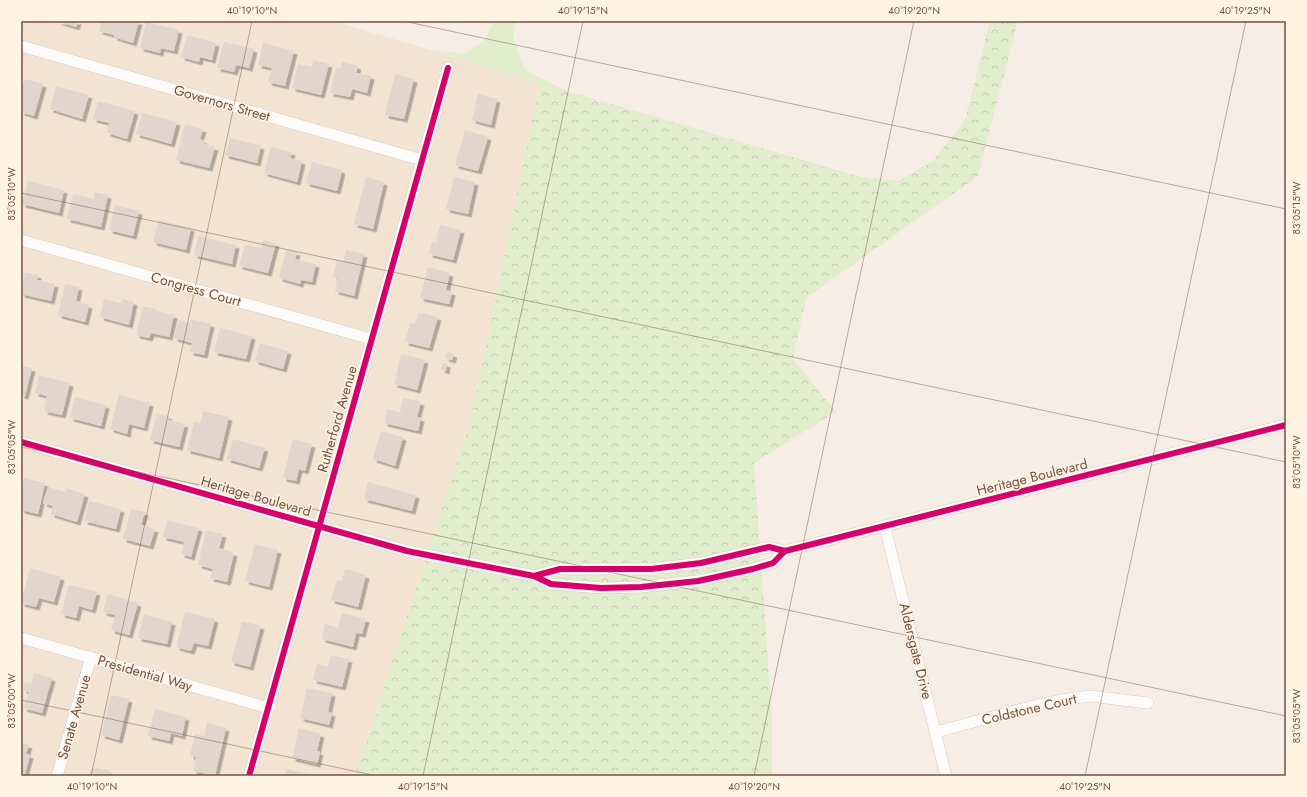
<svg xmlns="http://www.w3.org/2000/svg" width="1307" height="797" font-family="Jost,sans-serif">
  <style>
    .residential { fill: #f3e3d3 }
    .green { fill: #e2edcd }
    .forest { fill: url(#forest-crowns) }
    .building { fill: #e2d6cc; filter: url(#shadow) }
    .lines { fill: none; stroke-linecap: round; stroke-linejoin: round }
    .street-casing { stroke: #d7cbc3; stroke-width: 12 }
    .street { stroke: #fefcfb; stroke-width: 11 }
    .cycleway-casing { stroke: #fff3e4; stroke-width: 8 }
    .cycleway { stroke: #d6006c; stroke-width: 6 }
    .ticks { fill: none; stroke: #745244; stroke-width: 1; stroke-opacity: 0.45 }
    .labels { text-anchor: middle; stroke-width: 3; stroke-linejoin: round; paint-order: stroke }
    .street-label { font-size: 14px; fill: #745244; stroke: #fff3e4 }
    .neatline { fill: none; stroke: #745244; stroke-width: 1.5 }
    .ticks-label { font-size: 10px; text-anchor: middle; fill: #745244 }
  </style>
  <defs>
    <pattern id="forest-crowns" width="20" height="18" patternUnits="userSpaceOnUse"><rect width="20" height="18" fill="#e2edcd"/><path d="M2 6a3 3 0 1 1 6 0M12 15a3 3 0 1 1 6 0" fill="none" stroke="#c5cdb1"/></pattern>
    <filter id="shadow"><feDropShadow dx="3.5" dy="3.5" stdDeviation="0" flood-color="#0004"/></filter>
  </defs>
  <rect width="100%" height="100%" fill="#f6eee4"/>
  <!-- residential -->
  <path class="residential" d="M21,21H334L540,83L470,422L355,776H21Z"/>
  <!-- green -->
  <path class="green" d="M495,21H516L513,37L525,70L573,94L432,50L464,54L483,41Z"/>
  <!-- forest -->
  <path class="forest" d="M990,21H1018L978,176L806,298L793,359L836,412L754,463L772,718V776H355L470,422L540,83L861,177L898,181L933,161L965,120Z"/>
  <!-- building -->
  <g class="building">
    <path d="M57,21H78L76,27Z"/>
    <path d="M102,21H139L133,43L114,37V35L99,31Z"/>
    <path d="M146,22L179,30L174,51L161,48L160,53L140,48Z"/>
    <path d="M187,35L216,43L212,60L200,57L199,62L181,57Z"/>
    <path d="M224,42L254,49L249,68L236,65L234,72L217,68Z"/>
    <path d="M263,43L294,51L285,86L268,82L272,68L258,65Z"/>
    <path d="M313,60L329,64L321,95L292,88L298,64L312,67Z"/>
    <path d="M342,62L358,66L356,73L371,76L367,93L352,89L350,97L330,93L336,68L340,69Z"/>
    <path d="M395,74L414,79L404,119L385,115Z"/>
    <path d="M25,79L43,84L34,116L21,112V92Z"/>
    <path d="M56,86L89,95L82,119L50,109Z"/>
    <path d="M478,94L497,99L491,125L472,120Z"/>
    <path d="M98,101L135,111L127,139L107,133L109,123L93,119Z"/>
    <path d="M142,113L177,122L171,144L136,134Z"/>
    <path d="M185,124L203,129L200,139L205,141L204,144L215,147L209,168L176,160Z"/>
    <path d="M465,130L488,137L478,171L455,165Z"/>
    <path d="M230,138L261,146L257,163L225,155Z"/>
    <path d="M271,147L292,152L290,158L302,161L297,182L264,173Z"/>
    <path d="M312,162L342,170L337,191L306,183Z"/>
    <path d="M366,177L384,182L373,229L354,224Z"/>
    <path d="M454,177L475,182L468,214L446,209Z"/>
    <path d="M28,181L64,190L59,213L22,204Z"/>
    <path d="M95,192L108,195L101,227L67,219L73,194L94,199Z"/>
    <path d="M115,205L139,211L133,236L109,230Z"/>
    <path d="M159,220L191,228L186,250L153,242Z"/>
    <path d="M440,225L461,230L453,260L429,254L432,242L436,243Z"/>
    <path d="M198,236L236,245L232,264L194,255Z"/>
    <path d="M263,240L276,243L268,273L239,266L245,244L261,248Z"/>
    <path d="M286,250L297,252L295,259L316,264L312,282L301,280L300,284L279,278Z"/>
    <path d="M346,250L364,254L354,296L335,291L338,278L333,277L337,260L343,262Z"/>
    <path d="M428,267L450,273L446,290L452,292L449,304L420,298Z"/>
    <path d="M25,272L38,275L37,280L55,284L51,301L21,294Z"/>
    <path d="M65,284L79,287L76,301L89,305L85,322L58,315Z"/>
    <path d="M104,299L121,303L122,299L134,302L129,325L100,317Z"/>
    <path d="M143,306L157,309V311L174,315L169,337L151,333L149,338L136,335Z"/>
    <path d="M419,312L438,317L429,348L405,342L410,323L415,324Z"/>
    <path d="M191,319L211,324L204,355L190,352L192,343L174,338L179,320L190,323Z"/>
    <path d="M220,328L252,336L246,359L214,352Z"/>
    <path d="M260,343L288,351L283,369L255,361Z"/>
    <path d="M447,352L454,354L452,360L445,358Z"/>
    <path d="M401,354L425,360L417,390L394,384Z"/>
    <path d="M443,363L447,364L446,371L441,369Z"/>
    <path d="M21,366L32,368L25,396L21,395Z"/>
    <path d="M39,375L70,383L62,415L44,411L47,396L35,393Z"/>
    <path d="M119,395L150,403L144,428L129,424L127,434L110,429Z"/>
    <path d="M75,397L106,405L101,426L70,418Z"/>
    <path d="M403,398L421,402L417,417L421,418L418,431L384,423L387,409L400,412Z"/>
    <path d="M203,411L229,417L219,458L187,450L194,422L200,423Z"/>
    <path d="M157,413L169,416L168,420L185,424L179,447L150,440Z"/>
    <path d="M381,431L403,437L395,466L373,459Z"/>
    <path d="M233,439L265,448L259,468L227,459Z"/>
    <path d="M293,439L312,444L305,471L299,469L296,481L283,478Z"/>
    <path d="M24,478L45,483L38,514L21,510V492Z"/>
    <path d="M368,482L416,495L412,511L364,499Z"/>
    <path d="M48,487L65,492L66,488L85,494L77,522L51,514L53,506L43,503Z"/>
    <path d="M89,501L121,509L116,529L84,521Z"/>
    <path d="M131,509L145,512L141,525L155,529L150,546L123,539Z"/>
    <path d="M167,520L199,528L191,557L181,554L184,542L163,537Z"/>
    <path d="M206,530L223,534L219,548L234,553L227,582L210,578L213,569L198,565Z"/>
    <path d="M255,544L278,550L269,587L245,581Z"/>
    <path d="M30,568L61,577L54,602L39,598L36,607L21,603Z"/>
    <path d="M345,569L366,575L358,607L331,600L337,580L342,581Z"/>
    <path d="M69,585L97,592L92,610L79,606L76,618L61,614Z"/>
    <path d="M108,594L138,603L129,635L111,630L115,615L103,612Z"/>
    <path d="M185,612L215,619L208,646L194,643L191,651L176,647Z"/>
    <path d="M342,613L366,619L362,634L356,633L353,647L322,639L325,624L338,628Z"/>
    <path d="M144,614L172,622L167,644L138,638Z"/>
    <path d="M242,621L261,626L250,667L231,662Z"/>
    <path d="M331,655L349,659L342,687L313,680L317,664L328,667Z"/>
    <path d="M34,673L52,678L42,713L23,708L29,692L23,690L25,682L31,684Z"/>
    <path d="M307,688L332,693L328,712L332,713L329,725L300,718Z"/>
    <path d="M111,695L129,699L119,740L101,735Z"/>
    <path d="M155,709L186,717L182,736L171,733L169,741L148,736Z"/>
    <path d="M207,723L226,728L215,776L193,771L196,757L190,756L195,734L204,736Z"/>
    <path d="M299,728L321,734L317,751L320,752L317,764L292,758Z"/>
    <path d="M21,743L29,745L26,754L30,755L25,774L21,773Z"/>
    <path d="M92,767L110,771L109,776H89Z"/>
    <path d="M286,769L309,774L308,776H285Z"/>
  </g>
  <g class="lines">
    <defs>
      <g id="street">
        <path d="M21,46L422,160"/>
        <path d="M21,240L371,339"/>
        <path d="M21,442L407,551L534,576L551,584L601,588L641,587L698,581L753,569L773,563L785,551"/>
        <path d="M885,527L946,776"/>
        <path d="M534,576L560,569H651L701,563L769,547L785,551L1286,425"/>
        <path d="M21,638L269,708"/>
        <path d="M936,732L1037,705L1068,699L1090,696L1148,703"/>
        <path d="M57,776L91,657"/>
        <path d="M249,776L448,68"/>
      </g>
    </defs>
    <!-- street casing -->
    <use href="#street" class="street-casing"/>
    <!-- street -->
    <use href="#street" class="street"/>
    <defs>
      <g id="cycleway">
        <path d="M21,442L407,551L534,576L551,584L601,588L641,587L698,581L753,569L773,563L785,551"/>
        <path d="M534,576L560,569H651L701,563L769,547L785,551L1286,425"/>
        <path d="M249,776L448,68"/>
      </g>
    </defs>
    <!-- cycleway casing -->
    <use href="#cycleway" class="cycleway-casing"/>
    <!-- cycleway -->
    <use href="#cycleway" class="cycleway"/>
  </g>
  <!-- ticks -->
  <path class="ticks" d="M403,21L1286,209M21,193L1286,462M21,447L1286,716M21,700L377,776M91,776L252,21M423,776L583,21M754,776L914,21M1085,776L1246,21"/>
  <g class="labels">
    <!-- street labels -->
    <g class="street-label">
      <text transform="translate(222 103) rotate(16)" y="5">Governors Street</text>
      <text transform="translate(196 289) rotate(16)" y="5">Congress Court</text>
      <text transform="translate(337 419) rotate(-74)" y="5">Rutherford Avenue</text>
      <text transform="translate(1032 477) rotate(-14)" y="5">Heritage Boulevard</text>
      <text transform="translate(256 496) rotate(16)" y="5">Heritage Boulevard</text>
      <text transform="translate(916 651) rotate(76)" y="5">Aldersgate Drive</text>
      <text transform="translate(145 673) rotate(16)" y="5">Presidential Way</text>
      <text transform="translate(1029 709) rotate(-13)" y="5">Coldstone Court</text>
      <text transform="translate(74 717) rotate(-74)" y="5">Senate Avenue</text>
    </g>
  </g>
  <!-- border -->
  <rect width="1307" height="797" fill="none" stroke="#fff3e4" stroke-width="44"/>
  <rect x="22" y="22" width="1263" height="753" class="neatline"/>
  <g class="ticks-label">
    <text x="252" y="14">40°19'10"N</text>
    <text x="583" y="14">40°19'15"N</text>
    <text x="914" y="14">40°19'20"N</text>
    <text x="1245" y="14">40°19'25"N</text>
    <text transform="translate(11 194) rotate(-90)" y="4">83°05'10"W</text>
    <text transform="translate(1296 208) rotate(-90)" y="4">83°05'15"W</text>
    <text transform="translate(11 447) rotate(-90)" y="4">83°05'05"W</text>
    <text transform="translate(1296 462) rotate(-90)" y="4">83°05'10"W</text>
    <text transform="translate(11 701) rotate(-90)" y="4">83°05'00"W</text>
    <text transform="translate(1296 716) rotate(-90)" y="4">83°05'05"W</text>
    <text x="92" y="790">40°19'10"N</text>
    <text x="423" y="790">40°19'15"N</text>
    <text x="754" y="790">40°19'20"N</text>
    <text x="1085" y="790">40°19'25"N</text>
  </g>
</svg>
